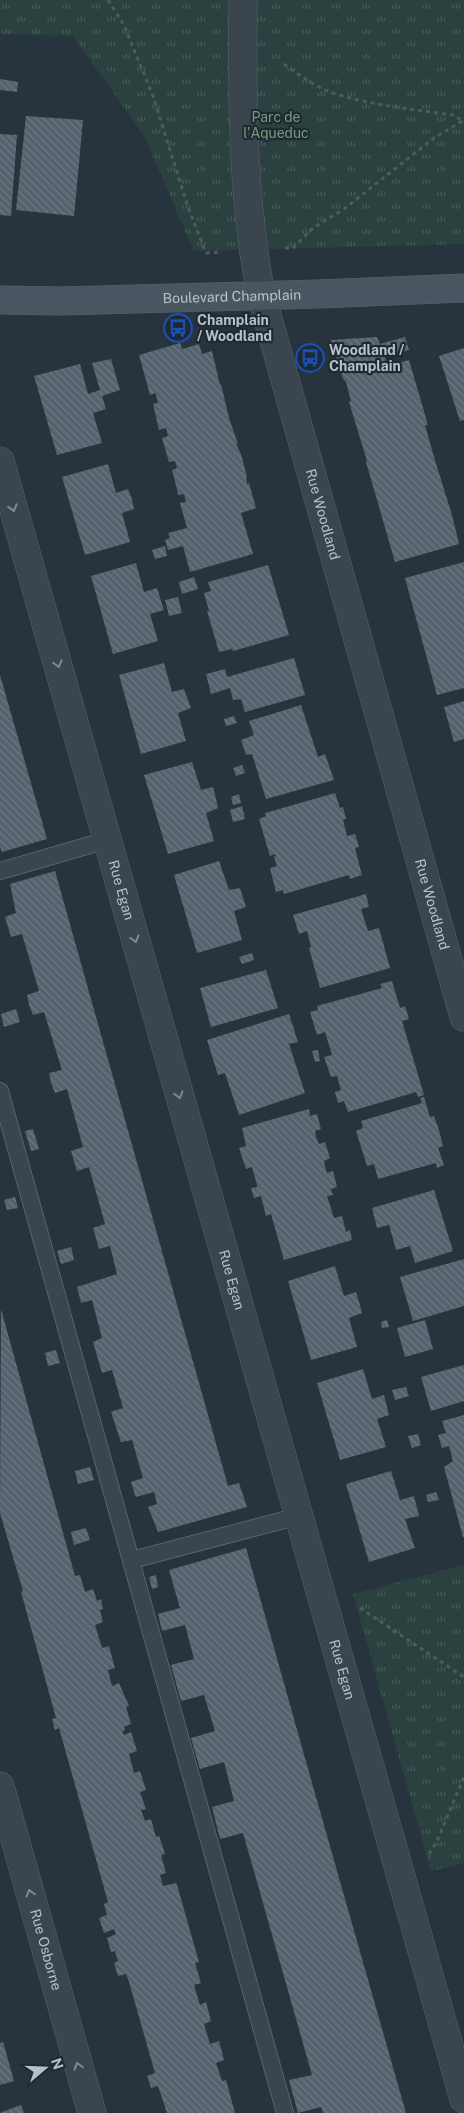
<svg xmlns="http://www.w3.org/2000/svg" width="464" height="2113" font-family="'Public Sans',sans-serif">
  <style>
    .park { fill: url(#park-tufts) }
    .building { fill: url(#building-back-hatch) }
    .lines { fill: none; stroke-linecap: round; stroke-linejoin: round }
    .service-casing { stroke: #58636c; stroke-width: 18 }
    .minor-casing { stroke: #58636c; stroke-width: 29 }
    .tertiary-casing { stroke: #58636c; stroke-width: 29 }
    .secondary-casing { stroke: #58636c; stroke-width: 29 }
    .path { stroke: #495d5d; stroke-width: 3; stroke-dasharray: 4 4; stroke-linecap: butt }
    .service { stroke: #3a454e; stroke-width: 16 }
    .minor { stroke: #3a454e; stroke-width: 28 }
    .tertiary { stroke: #3a454e; stroke-width: 28 }
    .secondary { stroke: #495561; stroke-width: 28 }
    .oneway { stroke: #7f8992 }
    .labels { text-anchor: middle; stroke-width: 4.5; stroke-linejoin: round; paint-order: stroke }
    .park-label { font-size: 14px; fill: #769d7a; stroke: #1f2a33 }
    .street-label { font-size: 14px; fill: #b7c0c9; stroke: #1f2a33 }
    .poi-label { font-size: 14px; font-weight: bold; fill: #b7c0c9; stroke: #1f2a33; text-anchor: start }
  </style>
  <defs>
    <pattern id="park-tufts" width="24" height="20" patternUnits="userSpaceOnUse" patternTransform="scale(1.25)"><rect width="24" height="20" fill="#2a413f"/><path d="M3 7l-1-3M5 7V3M7 7l1-3M15 17l-1-3M17 17v-4M19 17l1-3" fill="none" stroke="#475b59"/></pattern>
    <pattern id="building-back-hatch" width="6" height="6" patternUnits="userSpaceOnUse" patternTransform="scale(1.25)"><rect width="6" height="6" fill="#55626e"/><path d="M-1 5l2 2M0 0l6 6M5-1l2 2" fill="none" stroke="#6b7781"/></pattern>
  </defs>
  <rect width="100%" height="100%" fill="#27343e"/>
  <!-- park -->
  <g class="park">
    <path d="M0,0H464V244L194,251L144,136L73,36L0,34Z"/>
    <path d="M464,1565V1863L431,1871L353,1594Z"/>
  </g>
  <!-- building -->
  <g class="building">
    <path d="M0,79L18,82L17,92L0,90Z"/>
    <path d="M26,116L83,120L74,216L16,210Z"/>
    <path d="M0,134L17,135L11,216L0,215Z"/>
    <path d="M377,337L380,344L405,337L409,350L385,357L387,366L409,360L428,425H425L434,457L452,515L459,544L395,562L366,462L367,461L349,402L351,401L346,382L343,379L331,340Z"/>
    <path d="M180,343L182,349L199,344L202,354L212,351L220,385L221,384L229,418L238,444H236L241,454L247,477H246L247,484L249,483L256,508L241,513L253,554L190,572L183,546L168,550L165,540L170,538L168,533L187,528L180,503L186,502L184,494L178,495V493L172,470L177,468L175,461L169,462L162,438L168,436L166,428L159,430L153,404L158,403L156,395L155,393L150,395L139,355Z"/>
    <path d="M464,348V420L460,421L439,356Z"/>
    <path d="M111,359L120,390L102,396L106,409L93,413L102,443L57,455L34,376L80,364L88,394L100,390L92,363Z"/>
    <path d="M108,464L116,493L128,489L132,499L134,509L122,513L130,542L85,555L62,477Z"/>
    <path d="M165,546L167,556L155,559L152,550Z"/>
    <path d="M464,562V688L437,695L405,578Z"/>
    <path d="M136,563L144,592L157,588L164,610L150,614L158,641L113,654L91,576Z"/>
    <path d="M268,565L289,635L233,651L232,649L219,652L207,611H209L204,593L211,591L208,582Z"/>
    <path d="M194,577L198,589L182,594L179,582Z"/>
    <path d="M178,597L182,613L169,616L165,600Z"/>
    <path d="M294,658L305,695L245,712L241,699L233,700L230,688L211,694L206,674L225,669L227,677Z"/>
    <path d="M164,663L172,692L184,689L191,708L178,713L186,741L141,754L119,675Z"/>
    <path d="M0,675L47,839L2,852L0,847Z"/>
    <path d="M464,701V739L454,742L444,707Z"/>
    <path d="M301,705L318,757L325,754L334,780L266,799L252,754L246,755L241,740L254,735L249,721Z"/>
    <path d="M234,716L237,723L226,726L224,719Z"/>
    <path d="M192,762L201,790L213,787L216,799L218,808L206,813L214,841L168,854L144,775Z"/>
    <path d="M242,765L245,773L236,776L233,768Z"/>
    <path d="M335,793L340,808L343,807L346,819L343,820L347,836L355,834L359,847L355,848L362,875L350,879L349,875L284,894L283,890L276,892L270,868L277,866L274,857L276,856L275,854L270,856L259,819L266,816L265,813Z"/>
    <path d="M239,794L241,803L233,805L231,797Z"/>
    <path d="M242,806L245,819L233,822L230,810Z"/>
    <path d="M219,861L229,890L240,888L246,907L234,911L242,940L197,953L174,875Z"/>
    <path d="M55,871L228,1486L239,1483L247,1507L158,1532L148,1507L157,1504L154,1492L136,1497L135,1495L131,1482L143,1478L132,1440L121,1442L111,1412L123,1408L112,1370L102,1373L93,1342L102,1338L92,1300L81,1303L77,1287L117,1274L110,1246L99,1249L93,1228L105,1224L89,1167L77,1171L71,1151L83,1147L67,1089L55,1093L51,1083L49,1073L62,1070L44,1012L33,1015L29,1005L27,995L39,991L22,934L11,937L5,917L16,913L10,884Z"/>
    <path d="M366,894L369,907L361,909L368,931L379,928L390,968L320,988L309,948L311,947L307,931L299,934L293,915Z"/>
    <path d="M252,953L254,960L242,964L239,957Z"/>
    <path d="M266,970L278,1008L211,1027L200,988Z"/>
    <path d="M392,981L400,1008L405,1006L409,1019L402,1021L424,1095L418,1097L416,1092L348,1112L344,1101L338,1103L335,1092L341,1090L337,1076L331,1077L324,1057L332,1055L325,1032L317,1035L310,1012L318,1010L317,1006L382,988L380,984Z"/>
    <path d="M16,1009L20,1022L4,1027L1,1014Z"/>
    <path d="M289,1014L298,1042L289,1044L305,1093L239,1115L225,1073L218,1075L207,1040Z"/>
    <path d="M318,1050L320,1061L315,1062L312,1051Z"/>
    <path d="M424,1097L430,1117L434,1116L439,1130L443,1146L438,1148L444,1165L437,1168L436,1163L378,1179L374,1164L367,1166L356,1131L363,1128L361,1121L422,1103L420,1098Z"/>
    <path d="M309,1109L310,1116L317,1114L321,1129L315,1131L316,1137L319,1144L325,1142L330,1158L324,1161L325,1166L327,1173L333,1171L337,1187L331,1189L333,1195L327,1196L334,1218L342,1216L346,1232L350,1230L352,1240L284,1260L271,1214L266,1216L261,1196L254,1198L251,1188L257,1187V1185L252,1167L246,1169L239,1148L246,1146L242,1128Z"/>
    <path d="M33,1129L39,1149L31,1151L25,1131Z"/>
    <path d="M434,1190L453,1251L415,1263L410,1246L396,1250L389,1225L377,1228L372,1208Z"/>
    <path d="M15,1197L18,1208L7,1210L4,1200Z"/>
    <path d="M71,1247L74,1260L61,1264L57,1251Z"/>
    <path d="M464,1259V1306L413,1321L400,1277Z"/>
    <path d="M335,1266L344,1296L356,1292L360,1305L362,1313L349,1318L357,1347L311,1360L288,1281Z"/>
    <path d="M1,1309L75,1576L80,1575L85,1592L93,1589L97,1601L101,1599L103,1609L100,1610L103,1622L95,1625L102,1648L109,1646L115,1668L108,1670L112,1686L119,1683L129,1706L126,1707L131,1724L124,1727L125,1730L122,1731L124,1735L131,1732L137,1751L129,1754L134,1773L140,1771L146,1790L140,1792L146,1809L141,1810L145,1821L151,1819L156,1837L159,1836L165,1854L161,1855L166,1873L160,1875L163,1886L176,1883L177,1885L199,1962L195,1963L201,1983L194,1985L200,2005L206,2002L211,2021L204,2024L210,2044L219,2041L224,2060L216,2063L222,2081L226,2080L235,2113H167L158,2086L151,2088L147,2076L155,2073L129,1982L126,1974L118,1976L114,1963L118,1961L115,1951L111,1952L107,1938L116,1934L114,1929L104,1933L99,1918L107,1915L104,1904L108,1902L59,1728L55,1730L52,1719L56,1718L21,1592L23,1591L0,1513Z"/>
    <path d="M387,1320L389,1327L382,1328L381,1322Z"/>
    <path d="M425,1320L433,1349L405,1357L397,1328Z"/>
    <path d="M56,1350L60,1363L48,1366L45,1353Z"/>
    <path d="M464,1365V1401L431,1411L421,1377Z"/>
    <path d="M363,1369L372,1399L384,1395L389,1415L377,1419L386,1447L340,1460L317,1383Z"/>
    <path d="M406,1387L409,1396L395,1400L392,1390Z"/>
    <path d="M464,1415V1537H463L444,1467L453,1461L449,1446L442,1448L438,1435L446,1433L442,1421Z"/>
    <path d="M418,1434L421,1445L412,1448L408,1436Z"/>
    <path d="M90,1467L94,1480L78,1484L75,1471Z"/>
    <path d="M391,1471L400,1500L414,1496L419,1516L405,1519L415,1548L369,1562L346,1484Z"/>
    <path d="M436,1492L439,1500L428,1502L426,1495Z"/>
    <path d="M86,1528L90,1540L74,1545L71,1532Z"/>
    <path d="M246,1548L312,1783L406,2113H323L321,2107L298,2113L289,2080L312,2075L243,1833L220,1839L212,1807L234,1801L224,1762L200,1769L191,1738L215,1731L204,1695L181,1701L171,1665L194,1659L185,1625L162,1631L158,1614L180,1608L169,1570Z"/>
    <path d="M156,1575L158,1587L152,1589L149,1577Z"/>
    <path d="M3,2042L14,2081L0,2085V2043Z"/>
    <path d="M21,2105L24,2113H0Z"/>
  </g>
  <g class="lines">
    <defs>
      <g id="service">
        <path d="M0,871L107,840"/>
        <path d="M0,1091L285,2113"/>
        <path d="M132,1560L299,1516"/>
      </g>
      <g id="minor">
        <path id="s1" d="M0,461L464,2099"/>
        <path id="s2" d="M0,1786L92,2113"/>
      </g>
      <g id="tertiary">
        <path id="s3" d="M243,0C242,98 242,197 261,294L464,1017"/>
      </g>
      <g id="secondary">
        <path id="s4" d="M0,300L61,301L319,294L464,288"/>
      </g>
    </defs>
    <!-- service casing -->
    <use href="#service" class="service-casing"/>
    <!-- minor casing -->
    <use href="#minor" class="minor-casing"/>
    <!-- tertiary casing -->
    <use href="#tertiary" class="tertiary-casing"/>
    <!-- secondary casing -->
    <use href="#secondary" class="secondary-casing"/>
    <!-- path -->
    <g class="path">
      <path d="M108,0L124,25L153,96L188,207L206,253L222,252"/>
      <path d="M284,64C299,75 313,85 330,92C362,104 418,110 453,115L461,120"/>
      <path d="M285,248H293L313,228L344,209L434,138L464,120"/>
      <path d="M360,1608L464,1677"/>
      <path d="M429,1854L437,1841L464,1777"/>
    </g>
    <!-- service -->
    <use href="#service" class="service"/>
    <!-- minor -->
    <use href="#minor" class="minor"/>
    <!-- tertiary -->
    <use href="#tertiary" class="tertiary"/>
    <!-- secondary -->
    <use href="#secondary" class="secondary"/>
  </g>
  <!-- one-way arrows -->
  <defs><path id="oneway-chevron" d="M-2-3.5L2.5 0L-2 3.5" fill="none" stroke-width="1.6" stroke-linecap="round" stroke-linejoin="round" transform="scale(1.25)"/></defs>
  <g class="oneway">
    <use href="#oneway-chevron" transform="translate(13 508) rotate(74)"/>
    <use href="#oneway-chevron" transform="translate(58 664) rotate(74)"/>
    <use href="#oneway-chevron" transform="translate(135 939) rotate(74)"/>
    <use href="#oneway-chevron" transform="translate(179 1095) rotate(74)"/>
    <use href="#oneway-chevron" transform="translate(30 1893) rotate(-106)"/>
    <use href="#oneway-chevron" transform="translate(78 2066) rotate(-106)"/>
  </g>
  <!-- icons -->
  <defs>
    <symbol id="bus-ring" viewBox="-11 -11 22 22"><circle r="9.5" fill="#1f2a33" stroke="#1a4fb4" stroke-width="1.5"/><path d="M-5-6H5V4H4V6H2V4H-2V6H-4V4H-5ZM-3.5-4V0h7V-4ZM-3.5 1.2v1.5H-2V1.2ZM2 1.2v1.5H3.5V1.2Z" fill="#1a4fb4"/></symbol>
  </defs>
  <g fill-rule="evenodd">
    <use href="#bus-ring" x="162" y="312" width="32" height="32"/>
    <use href="#bus-ring" x="294" y="342" width="32" height="32"/>
  </g>
  <g class="labels">
    <!-- park labels -->
    <g class="park-label">
      <text x="276" y="122">Parc de<tspan x="276" dy="16">l'Aqueduc</tspan></text>
    </g>
    <!-- street labels -->
    <g class="street-label">
      <text dy="5" stroke="none"><textPath href="#s4" startOffset="232">Boulevard Champlain</textPath></text>
      <text dy="5" stroke="none"><textPath href="#s3" startOffset="524">Rue Woodland</textPath></text>
      <text dy="5" stroke="none"><textPath href="#s1" startOffset="446">Rue Egan</textPath></text>
      <text dy="5" stroke="none"><textPath href="#s3" startOffset="929">Rue Woodland</textPath></text>
      <text dy="5" stroke="none"><textPath href="#s1" startOffset="851">Rue Egan</textPath></text>
      <text dy="5" stroke="none"><textPath href="#s1" startOffset="1256">Rue Egan</textPath></text>
      <text dy="5" stroke="none"><textPath href="#s2" startOffset="170">Rue Osborne</textPath></text>
    </g>
    <!-- poi labels -->
    <g class="poi-label">
      <text x="197" y="325">Champlain<tspan x="197" dy="16">/ Woodland</tspan></text>
      <text x="329" y="355">Woodland /<tspan x="329" dy="16">Champlain</tspan></text>
    </g>
  </g>
  <!-- north arrow -->
  <g transform="translate(45 2068) rotate(71)" stroke="#1f2a33" stroke-width="4" paint-order="stroke">
  <path d="M0-4L9 19L0 12L-9 19Z" fill="#b7c0c9"/>
  <text y="-8" font-size="14" font-weight="bold" text-anchor="middle" fill="#b7c0c9">N</text>
  </g>
</svg>
